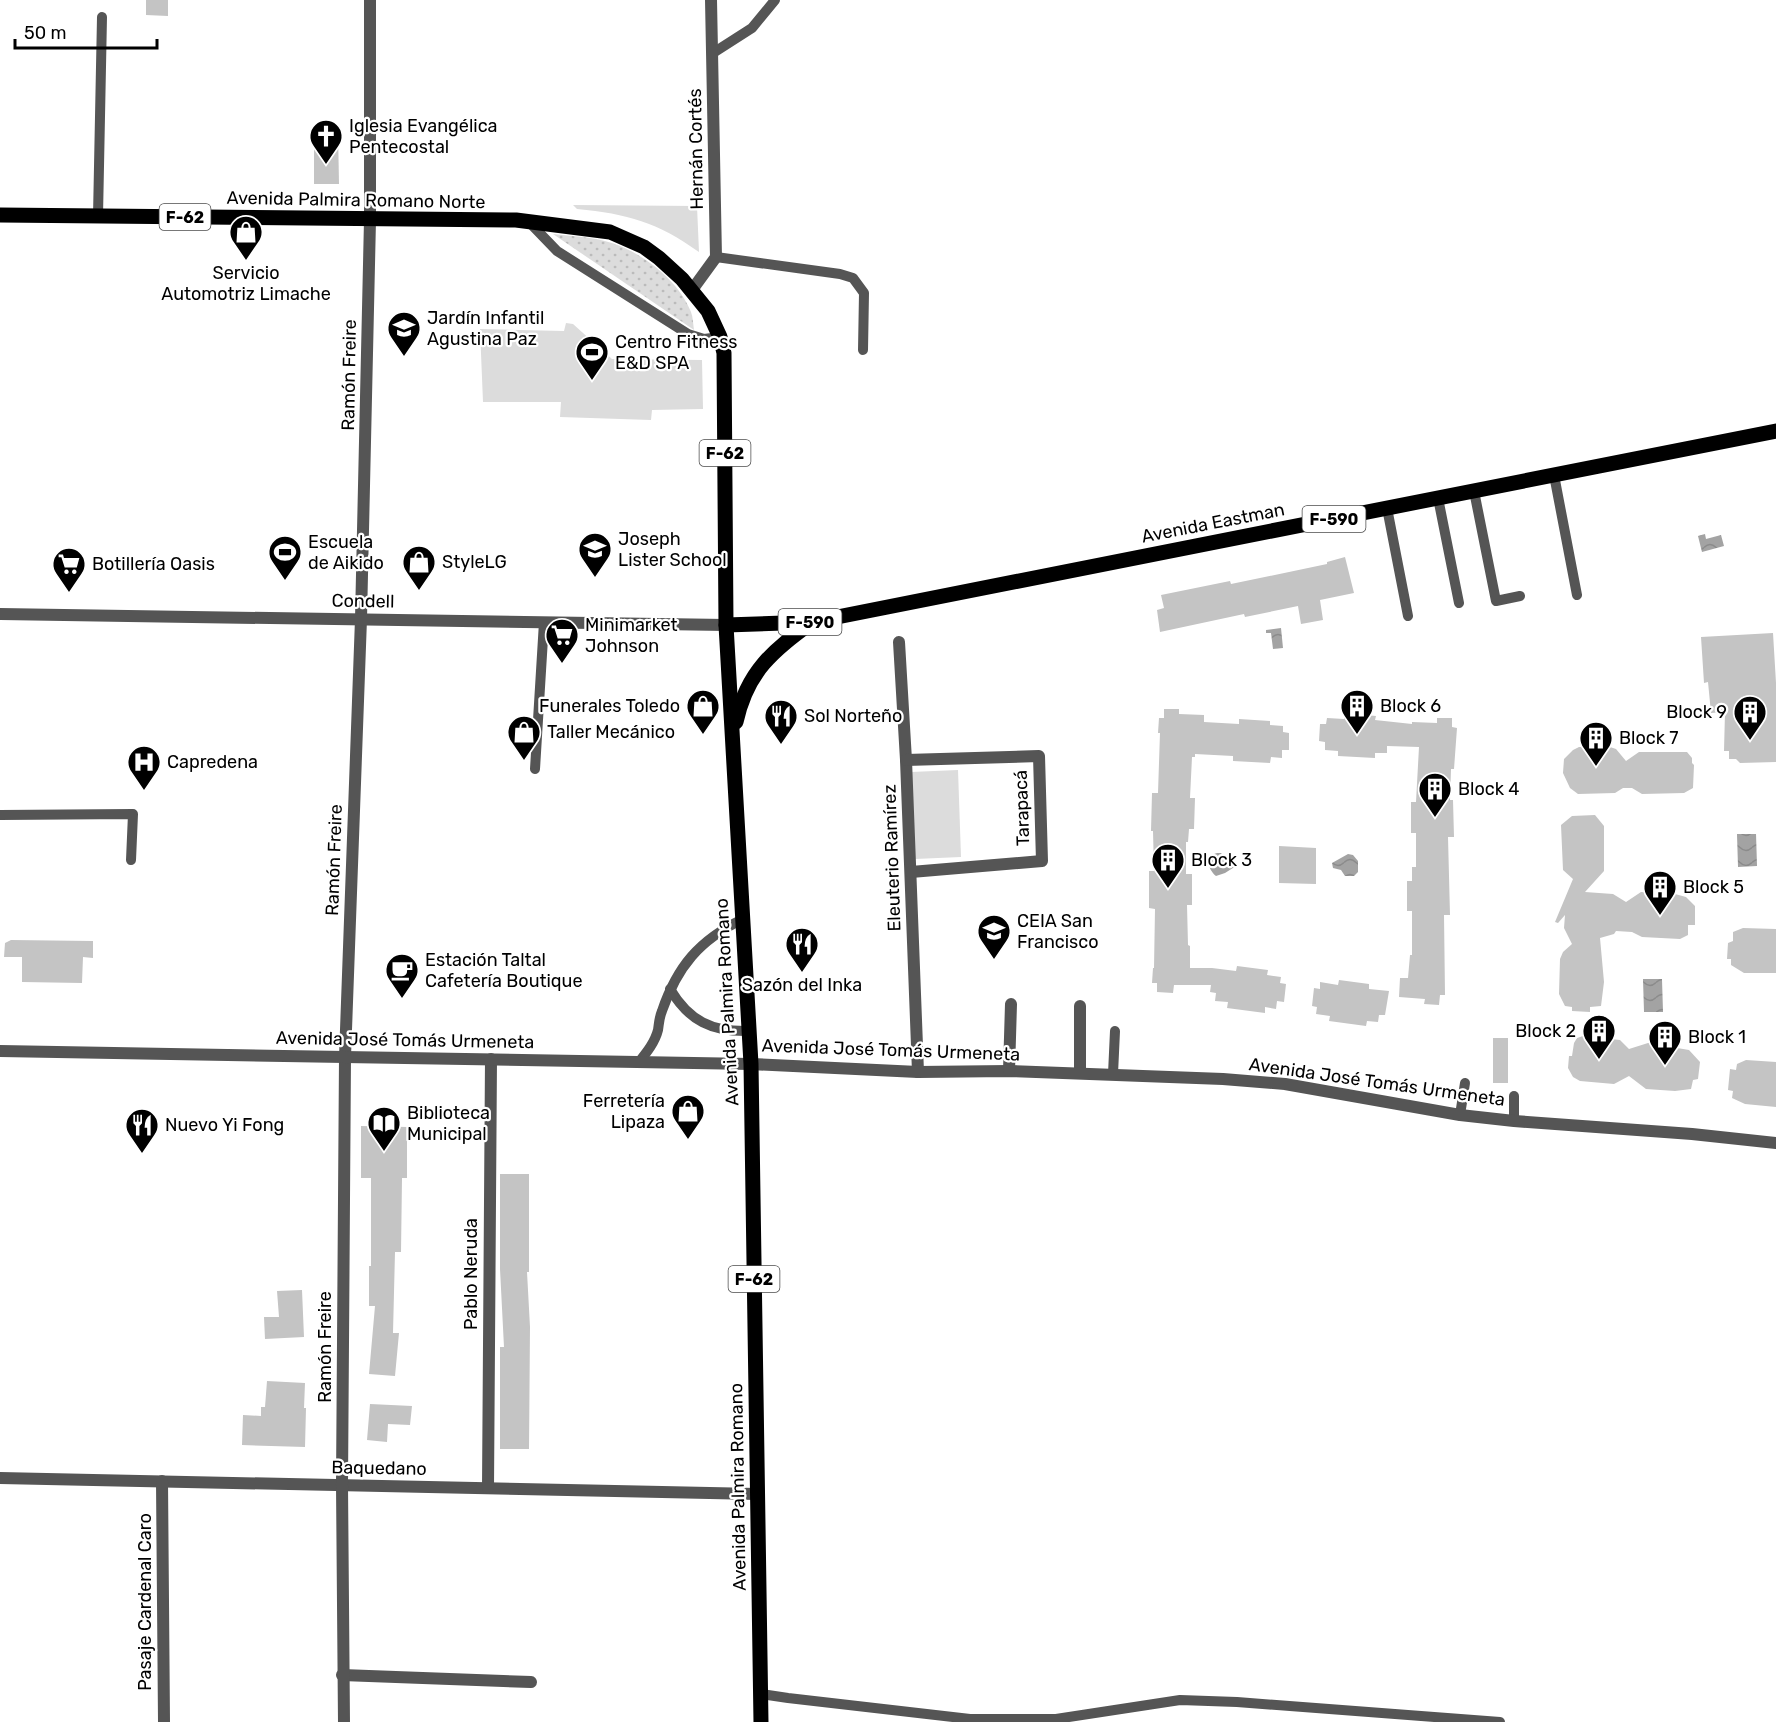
<svg xmlns="http://www.w3.org/2000/svg" width="1776" height="1722" font-family="Rubik,sans-serif">
  <style>
    .grass { fill: url(#grass-dots) }
    .green { fill: #dcdcdc }
    .water { fill: url(#water-waves) }
    .building { fill: #c4c4c4 }
    .lines { fill: none; stroke-linecap: round; stroke-linejoin: round }
    .service { stroke: #555; stroke-width: 10 }
    .minor { stroke: #555; stroke-width: 12 }
    .tertiary { stroke: #555; stroke-width: 12 }
    .primary { stroke: #000; stroke-width: 15 }
    .labels { text-anchor: middle; stroke-width: 4.5; stroke-linejoin: round; paint-order: stroke }
    .shield { fill: #fff; stroke: #4c4c4c; stroke-width: 1.5 }
    .shield-label { font-size: 16px; font-weight: bold; fill: #000 }
    .poi-label { font-size: 18px; fill: #000; stroke: #fff; text-anchor: start }
    .street-label { font-size: 18px; fill: #000; stroke: #fff }
  </style>
  <defs>
    <pattern id="grass-dots" width="8" height="8" patternUnits="userSpaceOnUse" patternTransform="scale(1.5)"><rect width="8" height="8" fill="#dcdcdc"/><path d="M2 2h.1M6 6h.1" fill="none" stroke="#bbb" stroke-width="1.8" stroke-linecap="round"/></pattern>
    <pattern id="water-waves" width="16" height="10" patternUnits="userSpaceOnUse" patternTransform="scale(1.5)"><rect width="16" height="10" fill="#a3a3a3"/><path d="M0 5q4-4 8 0t8 0" fill="none" stroke="#8b8b8b"/></pattern>
  </defs>
  <rect width="100%" height="100%" fill="#fff"/>
  <!-- grass -->
  <path class="grass" d="M553,234C572,236 593,237 612,243C643,253 679,281 691,312C693,317 693,324 694,330Z"/>
  <!-- green -->
  <g class="green">
    <path d="M573,205L697,206L699,252C657,222 628,214 577,209Z"/>
    <path d="M566,323L573,324L612,359L702,360L703,409L652,410L651,420L560,417L561,402H483L480,329L564,331Z"/>
    <path d="M958,770L961,857L915,859L911,772Z"/>
  </g>
  <!-- water -->
  <g class="water">
    <path d="M1705,534L1706,539L1721,535L1724,546L1702,552L1698,536Z"/>
    <path d="M1281,628L1283,648L1273,649L1271,633H1266V630Z"/>
    <path d="M1737,834H1756L1757,866L1738,867Z"/>
    <path d="M1217,853H1221L1226,859L1234,861L1236,866L1225,873L1216,876C1208,869 1204,857 1217,853Z"/>
    <path d="M1348,854L1353,855L1358,861V872L1354,876H1345L1341,870L1333,868L1332,863Z"/>
    <path d="M1643,979H1662L1663,1012H1644Z"/>
  </g>
  <!-- building -->
  <g class="building">
    <path d="M146,0H168V16L146,15Z"/>
    <path d="M314,131H338L339,184H314Z"/>
    <path d="M1345,557L1354,593L1320,600L1323,620L1301,624L1298,606L1245,617L1244,614L1160,632L1157,610L1164,608L1161,595L1230,581L1231,584L1327,564V562Z"/>
    <path d="M1773,633L1776,683V762L1740,763L1736,759H1729V751H1724L1725,712L1711,713L1708,682L1704,683L1701,637Z"/>
    <path d="M1164,709H1179V714L1204,715V722L1239,724V719L1270,721V725L1283,726V732L1289,733V750H1282V758L1271,757L1270,763L1233,761V756L1195,754V757H1192L1190,798H1195L1194,829H1189L1188,842H1186V874H1192V905H1187L1188,945L1190,946V968H1212L1236,971L1237,966L1268,970L1267,975L1281,977L1280,983L1286,984L1284,1002L1277,1001L1276,1009L1265,1007V1013L1227,1008L1228,1002L1215,1001L1216,993L1210,992L1211,985H1174L1173,993L1157,992V983H1152L1153,968H1154L1155,909L1149,908V871H1154L1153,831H1151L1152,793H1158L1160,733H1158L1159,718H1164Z"/>
    <path d="M1344,713L1376,716L1375,720L1412,724V722L1437,723V718H1452V727L1457,728L1454,769H1451L1450,800H1453L1454,837H1448L1450,915H1444L1445,995H1440L1439,1005L1424,1004L1425,999L1399,997L1400,978H1408L1410,955H1412V911H1407V881H1412V867H1416V833H1411V802H1416L1419,747L1387,746V753H1375V758L1338,756V751L1325,750V742L1319,741L1320,724H1326L1327,718L1344,719Z"/>
    <path d="M1579,747H1610L1616,749L1626,761L1639,752H1687L1692,758V763L1694,765L1693,788L1684,793L1642,794L1632,788H1623L1615,793L1578,794L1570,788L1563,773L1564,759L1573,750Z"/>
    <path d="M1595,815L1604,826V871L1585,892L1613,894L1626,902L1641,892L1675,894L1686,897L1695,906V925H1688V935L1680,939L1642,937L1632,932L1616,931L1614,934L1600,938L1604,982L1601,1006L1590,1007V1012L1572,1011V1007L1565,1006L1559,994L1560,959L1563,952L1572,944L1564,928L1565,915L1558,923L1555,922L1573,879L1563,870L1561,825L1572,816Z"/>
    <path d="M1279,846L1316,848V884L1279,883Z"/>
    <path d="M1743,928L1776,929V973H1744L1731,965V959H1727L1728,943L1733,941V932Z"/>
    <path d="M11,940L93,941V958L83,957L82,983L22,982V957H4L5,943Z"/>
    <path d="M1339,980L1369,984V989L1389,991L1385,1015H1379L1378,1022L1367,1021L1366,1026L1329,1021L1330,1016L1316,1014L1317,1007L1312,1006L1314,988L1320,989V982L1338,985Z"/>
    <path d="M1583,1036L1620,1040L1629,1049L1648,1043L1689,1050L1700,1062L1698,1079L1693,1080L1691,1089L1675,1091L1646,1089L1629,1076L1614,1084L1580,1081L1573,1077L1568,1068L1569,1056H1572L1574,1043L1577,1038Z"/>
    <rect x="1493" y="1038" width="15" height="45"/>
    <path d="M1746,1060L1776,1062V1107L1745,1104L1732,1098L1733,1091L1728,1090L1730,1069L1736,1070L1737,1064Z"/>
    <path d="M361,1126L407,1127V1178H402L401,1252H395L393,1333H399L395,1376L369,1374L375,1306H369V1266H371V1178H361Z"/>
    <path d="M500,1174H529V1272H527L530,1327L529,1449H500V1347H504L500,1269Z"/>
    <path d="M302,1290L304,1337L265,1339L264,1317H279L277,1291Z"/>
    <path d="M267,1381L305,1383L304,1408H306L305,1447L242,1445L243,1415L261,1416V1407H265Z"/>
    <path d="M370,1404L412,1406L410,1425L388,1424L387,1442L367,1440Z"/>
  </g>
  <g class="lines">
    <!-- service -->
    <g class="service">
      <path d="M713,53L752,28L775,0"/>
      <path d="M98,216L102,17"/>
      <path d="M529,222L557,251L688,334L704,339L720,337"/>
      <path d="M716,257L840,274L853,278L864,293L863,350"/>
      <path d="M1554,475L1577,595"/>
      <path d="M1474,491L1496,601L1520,596"/>
      <path d="M1438,498L1459,603"/>
      <path d="M1387,508L1408,616"/>
      <path d="M535,769L544,622"/>
      <path d="M0,815L133,814L131,860"/>
      <path d="M670,989C689,1021 712,1032 749,1031"/>
      <path d="M639,1062C647,1052 655,1042 658,1030C659,1024 659,1018 662,1011C677,967 699,940 743,919"/>
      <path d="M1113,1074L1115,1031"/>
      <path d="M1460,1115L1465,1083"/>
      <path d="M1514,1121V1096"/>
      <path d="M761,1694L788,1698L970,1719H1056L1180,1700L1237,1702L1500,1722"/>
    </g>
    <!-- minor -->
    <g class="minor">
      <path d="M692,290L716,257L711,0"/>
      <path d="M899,642L906,760L918,1072"/>
      <path d="M906,760L1039,756L1042,861L911,872"/>
      <path d="M1080,1006V1073"/>
      <path d="M751,1064L918,1072L1009,1071L1223,1079L1285,1084L1460,1115L1514,1121L1692,1134L1776,1143"/>
      <path d="M1009,1071L1011,1004"/>
      <path d="M0,1478L757,1494"/>
      <path d="M162,1481L164,1722"/>
      <path d="M488,1488L491,1059"/>
      <path d="M342,1675L531,1682"/>
      <path d="M344,1722L342,1485L345,1057L361,619L370,220V0"/>
    </g>
    <!-- tertiary -->
    <g class="tertiary">
      <path d="M0,614L726,625"/>
      <path d="M0,1051L751,1064"/>
    </g>
    <!-- primary -->
    <g class="primary">
      <path d="M0,215L516,220L610,232L644,247L659,258L682,279L708,311L720,337L724,353L726,625L751,1064L761,1722"/>
      <path d="M726,625L812,622L1776,431"/>
      <path d="M736,722C747,671 773,651 812,622"/>
    </g>
  </g>
  <!-- icons -->
  <defs>
    <symbol id="church-pin" viewBox="-11 -11 22 30"><path d="M0 17L-7.5 6A9.5 9.5 0 1 1 7.5 6Z" fill="#000" stroke="#fff"/><path d="M-1.2-6h2.4v3.5h3.3v2.4h-3.3V6h-2.4V-.1h-3.3v-2.4h3.3Z" fill="#fff"/></symbol>
    <symbol id="shop-pin" viewBox="-11 -11 22 30"><path d="M0 17L-7.5 6A9.5 9.5 0 1 1 7.5 6Z" fill="#000" stroke="#fff"/><path d="M-5-2.5h2.3a2.7 3.5 0 0 1 5.4 0H5L5.5 6h-11ZM-1.5-2.5h3a1.5 2.3 0 0 0-3 0Z" fill="#fff"/></symbol>
    <symbol id="school-pin" viewBox="-11 -11 22 30"><path d="M0 17L-7.5 6A9.5 9.5 0 1 1 7.5 6Z" fill="#000" stroke="#fff"/><path d="M0-5L7-2L0 1L-7-2ZM-4 1L0 2.5L4 1V4Q0 6-4 4Z" fill="#fff"/></symbol>
    <symbol id="stadium-pin" viewBox="-11 -11 22 30"><path d="M0 17L-7.5 6A9.5 9.5 0 1 1 7.5 6Z" fill="#000" stroke="#fff"/><path d="M0-5a6.5 5 0 1 0 0 10a6.5 5 0 1 0 0-10ZM-3.5-1.8h7v3.6h-7Z" fill="#fff"/></symbol>
    <symbol id="supermarket-pin" viewBox="-11 -11 22 30"><path d="M0 17L-7.5 6A9.5 9.5 0 1 1 7.5 6Z" fill="#000" stroke="#fff"/><path d="M-6-5.5h2.5l.6 2H6L4.5 2H-2.5L-4.4-4H-6ZM-1.5 3.2a1.3 1.3 0 1 0 .1 0ZM3 3.2a1.3 1.3 0 1 0 .1 0Z" fill="#fff"/></symbol>
    <symbol id="building-pin" viewBox="-11 -11 22 30"><path d="M0 17L-7.5 6A9.5 9.5 0 1 1 7.5 6Z" fill="#000" stroke="#fff"/><path d="M-4-6H4V6H1V3H-1V6H-4ZM-2.5-4.3h1.7v1.8h-1.7ZM.8-4.3h1.7v1.8H.8ZM-2.5-1h1.7V.8h-1.7ZM.8-1h1.7V.8H.8Z" fill="#fff"/></symbol>
    <symbol id="restaurant-pin" viewBox="-11 -11 22 30"><path d="M0 17L-7.5 6A9.5 9.5 0 1 1 7.5 6Z" fill="#000" stroke="#fff"/><path d="M-5-6h1v4h1v-4h1v4h1v-4h1v5L-1.5 .5V6h-2V.5L-5-1ZM5-6V6H3V1.5H1.5Q1.5-4 5-6Z" fill="#fff"/></symbol>
    <symbol id="hospital-pin" viewBox="-11 -11 22 30"><path d="M0 17L-7.5 6A9.5 9.5 0 1 1 7.5 6Z" fill="#000" stroke="#fff"/><path d="M-5-5h3v3.5h4V-5h3V5h-3V1.5h-4V5h-3Z" fill="#fff"/></symbol>
    <symbol id="cafe-pin" viewBox="-11 -11 22 30"><path d="M0 17L-7.5 6A9.5 9.5 0 1 1 7.5 6Z" fill="#000" stroke="#fff"/><path d="M-5.5-4.5H6V0H3Q3 3.5 0 3.5H-2.5Q-5.5 3.5-5.5 0ZM3-3.2v2h1.7v-2ZM-6 4.5H4V6H-6Z" fill="#fff"/></symbol>
    <symbol id="library-pin" viewBox="-11 -11 22 30"><path d="M0 17L-7.5 6A9.5 9.5 0 1 1 7.5 6Z" fill="#000" stroke="#fff"/><path d="M-6-4Q-3-5.5-.7-3.5V5Q-3 3-6 4ZM6-4Q3-5.5 .7-3.5V5Q3 3 6 4Z" fill="#fff"/></symbol>
  </defs>
  <g fill-rule="evenodd">
    <use href="#church-pin" x="307" y="117" width="38" height="52"/>
    <use href="#shop-pin" x="227" y="213" width="38" height="52"/>
    <use href="#school-pin" x="385" y="309" width="38" height="52"/>
    <use href="#stadium-pin" x="573" y="333" width="38" height="52"/>
    <use href="#school-pin" x="576" y="530" width="38" height="52"/>
    <use href="#stadium-pin" x="266" y="533" width="38" height="52"/>
    <use href="#shop-pin" x="400" y="543" width="38" height="52"/>
    <use href="#supermarket-pin" x="50" y="545" width="38" height="52"/>
    <use href="#supermarket-pin" x="543" y="616" width="38" height="52"/>
    <use href="#shop-pin" x="684" y="687" width="38" height="52"/>
    <use href="#building-pin" x="1338" y="687" width="38" height="52"/>
    <use href="#building-pin" x="1731" y="693" width="38" height="52"/>
    <use href="#restaurant-pin" x="762" y="697" width="38" height="52"/>
    <use href="#shop-pin" x="505" y="713" width="38" height="52"/>
    <use href="#building-pin" x="1577" y="719" width="38" height="52"/>
    <use href="#hospital-pin" x="125" y="743" width="38" height="52"/>
    <use href="#building-pin" x="1416" y="770" width="38" height="52"/>
    <use href="#building-pin" x="1149" y="841" width="38" height="52"/>
    <use href="#building-pin" x="1641" y="868" width="38" height="52"/>
    <use href="#school-pin" x="975" y="912" width="38" height="52"/>
    <use href="#restaurant-pin" x="783" y="925" width="38" height="52"/>
    <use href="#cafe-pin" x="383" y="951" width="38" height="52"/>
    <use href="#building-pin" x="1580" y="1012" width="38" height="52"/>
    <use href="#building-pin" x="1646" y="1018" width="38" height="52"/>
    <use href="#shop-pin" x="669" y="1092" width="38" height="52"/>
    <use href="#library-pin" x="365" y="1104" width="38" height="52"/>
    <use href="#restaurant-pin" x="123" y="1106" width="38" height="52"/>
  </g>
  <g class="labels">
    <!-- shield labels -->
    <g class="shield">
      <rect x="159.5" y="204" width="51" height="26" rx="4.5"/>
      <rect x="699.5" y="440" width="51" height="26" rx="4.5"/>
      <rect x="1302.5" y="506" width="63" height="26" rx="4.5"/>
      <rect x="778.5" y="609" width="63" height="26" rx="4.5"/>
      <rect x="728.5" y="1266" width="51" height="26" rx="4.5"/>
    </g>
    <g class="shield-label">
      <text x="185" y="223">F-62</text>
      <text x="725" y="459">F-62</text>
      <text x="1334" y="525">F-590</text>
      <text x="810" y="628">F-590</text>
      <text x="754" y="1285">F-62</text>
    </g>
    <!-- poi labels -->
    <g class="poi-label">
      <text x="349" y="132">Iglesia Evangélica<tspan x="349" dy="21">Pentecostal</tspan></text>
      <text x="246" y="279" text-anchor="middle">Servicio<tspan x="246" dy="21">Automotriz Limache</tspan></text>
      <text x="427" y="324">Jardín Infantil<tspan x="427" dy="21">Agustina Paz</tspan></text>
      <text x="615" y="348">Centro Fitness<tspan x="615" dy="21">E&amp;D SPA</tspan></text>
      <text x="618" y="545">Joseph<tspan x="618" dy="21">Lister School</tspan></text>
      <text x="308" y="548">Escuela<tspan x="308" dy="21">de Aikido</tspan></text>
      <text x="442" y="568">StyleLG</text>
      <text x="92" y="570">Botillería Oasis</text>
      <text x="585" y="631">Minimarket<tspan x="585" dy="21">Johnson</tspan></text>
      <text x="680" y="712" text-anchor="end">Funerales Toledo</text>
      <text x="1380" y="712">Block 6</text>
      <text x="1727" y="718" text-anchor="end">Block 9</text>
      <text x="804" y="722">Sol Norteño</text>
      <text x="547" y="738">Taller Mecánico</text>
      <text x="1619" y="744">Block 7</text>
      <text x="167" y="768">Capredena</text>
      <text x="1458" y="795">Block 4</text>
      <text x="1191" y="866">Block 3</text>
      <text x="1683" y="893">Block 5</text>
      <text x="1017" y="927">CEIA San<tspan x="1017" dy="21">Francisco</tspan></text>
      <text x="425" y="966">Estación Taltal<tspan x="425" dy="21">Cafetería Boutique</tspan></text>
      <text x="802" y="991" text-anchor="middle">Sazón del Inka</text>
      <text x="1576" y="1037" text-anchor="end">Block 2</text>
      <text x="1688" y="1043">Block 1</text>
      <text x="665" y="1107" text-anchor="end">Ferretería<tspan x="665" dy="21">Lipaza</tspan></text>
      <text x="407" y="1119">Biblioteca<tspan x="407" dy="21">Municipal</tspan></text>
      <text x="165" y="1131">Nuevo Yi Fong</text>
    </g>
    <!-- street labels -->
    <g class="street-label">
      <text transform="translate(696 149) rotate(-91)" y="6">Hernán Cortés</text>
      <text transform="translate(356 200) rotate(1)" y="6">Avenida Palmira Romano Norte</text>
      <text transform="translate(349 375) rotate(-89)" y="6">Ramón Freire</text>
      <text transform="translate(1213 523) rotate(-11)" y="6">Avenida Eastman</text>
      <text transform="translate(363 601) rotate(1)" y="6">Condell</text>
      <text transform="translate(1022 808) rotate(-92)" y="6">Tarapacá</text>
      <text transform="translate(892 858) rotate(-92)" y="6">Eleuterio Ramírez</text>
      <text transform="translate(334 860) rotate(-88)" y="6">Ramón Freire</text>
      <text transform="translate(727 1002) rotate(-93)" y="6">Avenida Palmira Romano</text>
      <text transform="translate(405 1040) rotate(1)" y="6">Avenida José Tomás Urmeneta</text>
      <text transform="translate(891 1050) rotate(2)" y="6">Avenida José Tomás Urmeneta</text>
      <text transform="translate(1377 1082) rotate(8)" y="6">Avenida José Tomás Urmeneta</text>
      <text transform="translate(471 1274) rotate(-90)" y="6">Pablo Neruda</text>
      <text transform="translate(325 1347) rotate(-90)" y="6">Ramón Freire</text>
      <text transform="translate(379 1468) rotate(1)" y="6">Baquedano</text>
      <text transform="translate(738 1487) rotate(-91)" y="6">Avenida Palmira Romano</text>
      <text transform="translate(145 1602) rotate(-90)" y="6">Pasaje Cardenal Caro</text>
    </g>
  </g>
  <!-- scale -->
  <path d="M15 39v9h142v-9" fill="none" stroke="#000000" stroke-width="3"/>
  <text x="24" y="39" font-size="18" fill="#000000" stroke="#ffffff" stroke-width="4.5" paint-order="stroke">50 m</text>
</svg>
